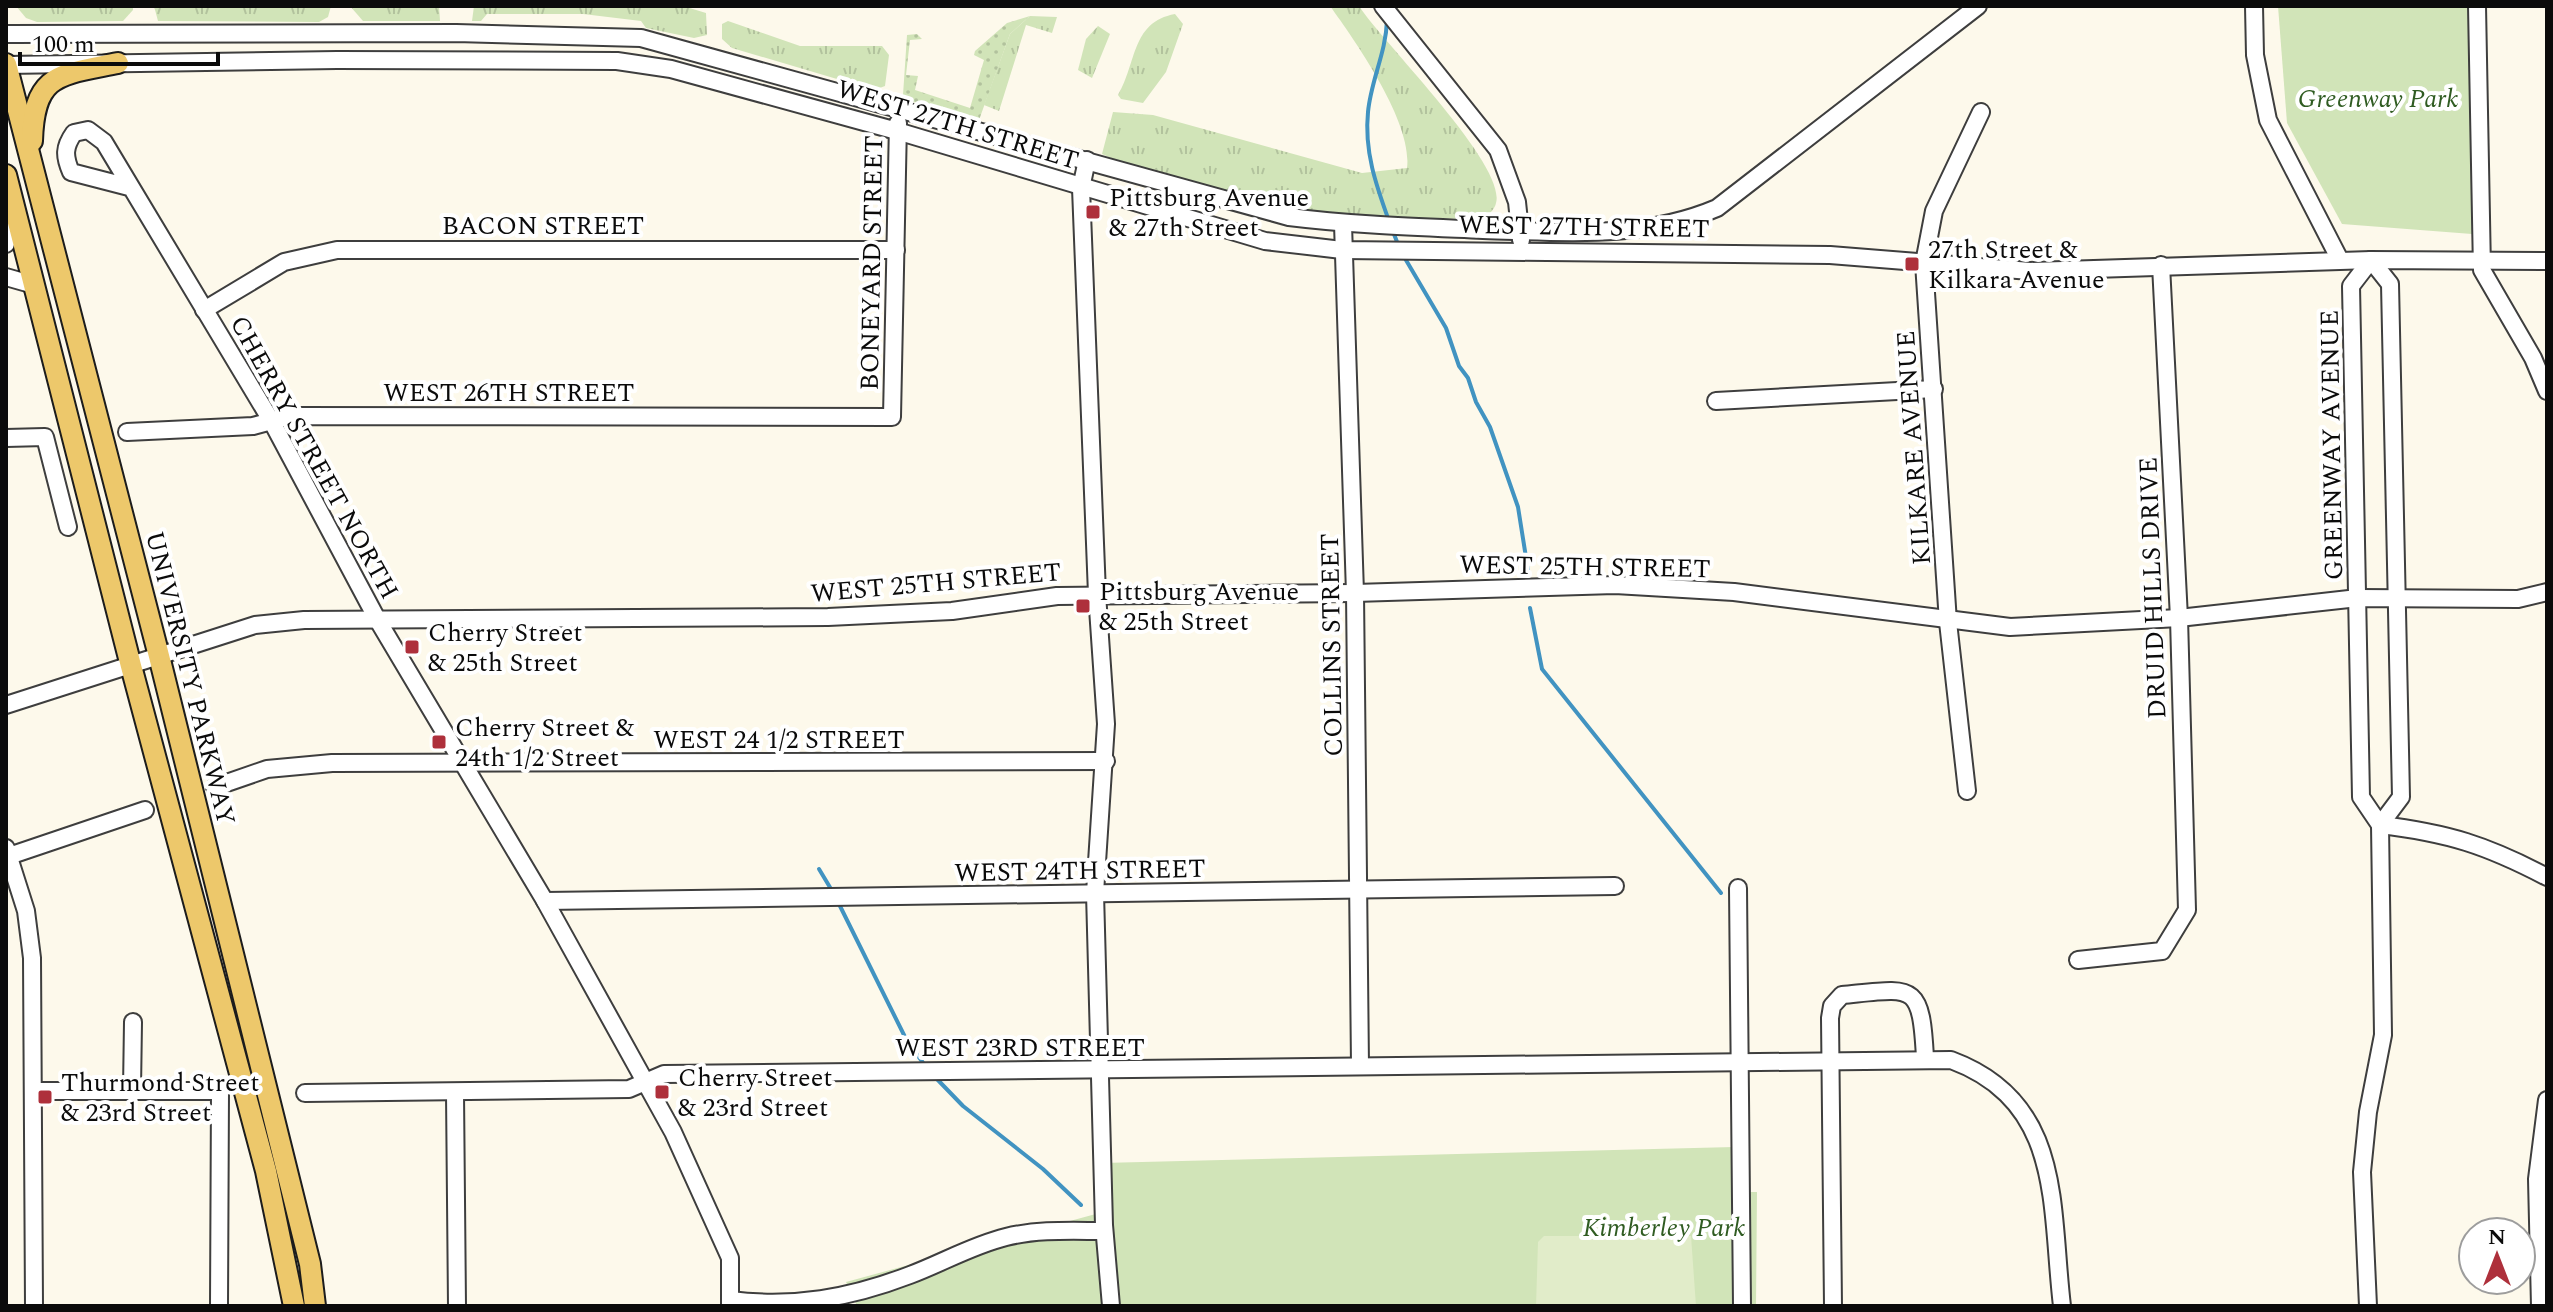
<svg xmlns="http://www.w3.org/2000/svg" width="2553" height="1312" font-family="Spectral,serif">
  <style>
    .grass { fill: url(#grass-tufts) }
    .park { fill: #d1e4b8 }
    .garden { fill: url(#garden-dots) }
    .pitch { fill: #e1ecc9 }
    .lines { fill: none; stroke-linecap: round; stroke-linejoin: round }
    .stream { stroke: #4193c1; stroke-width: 4 }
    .minor-casing { stroke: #3e3e3e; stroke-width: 20 }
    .major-casing { stroke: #1c1c1c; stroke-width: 24 }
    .minor { stroke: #fff; stroke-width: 16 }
    .major { stroke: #edc86b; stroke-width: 20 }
    .poi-dot { fill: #ae303b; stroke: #fff; stroke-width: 3 }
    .labels { text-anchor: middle; stroke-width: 8; stroke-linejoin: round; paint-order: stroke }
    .park-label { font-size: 26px; font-style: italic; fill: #305c22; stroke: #fff }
    .street-label { font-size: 26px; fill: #0b0b0b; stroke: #fff }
    .poi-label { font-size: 26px; fill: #0b0b0b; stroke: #fff; text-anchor: start }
  </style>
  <defs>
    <pattern id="grass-tufts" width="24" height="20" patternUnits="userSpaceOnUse" patternTransform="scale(2)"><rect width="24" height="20" fill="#d1e4b8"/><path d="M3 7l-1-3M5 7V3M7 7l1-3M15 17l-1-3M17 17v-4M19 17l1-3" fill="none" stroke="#b2c29d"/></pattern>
    <pattern id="garden-dots" width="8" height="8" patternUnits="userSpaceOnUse" patternTransform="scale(2)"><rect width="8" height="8" fill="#d1e4b8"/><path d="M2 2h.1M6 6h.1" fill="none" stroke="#b2c29d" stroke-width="1.8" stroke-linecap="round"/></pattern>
  </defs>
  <rect width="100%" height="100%" fill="#fdf9eb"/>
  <!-- grass -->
  <g class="grass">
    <path d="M16,6H133V10L123,21L37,22L26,18Z"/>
    <path d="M154,6H331L328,17L319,22L158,21Z"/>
    <path d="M350,6H439L440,21H363Z"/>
    <path d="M474,6H683L706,13L707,35L694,38L646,28L641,21L583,14H487L481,21H472Z"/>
    <path d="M1330,6H1359C1383,43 1507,165 1496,203C1495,209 1489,214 1485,218L1380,220L1295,211L1125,164L1102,154L1113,112L1153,115L1362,173L1407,168C1413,123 1356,42 1330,6Z"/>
    <path d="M1175,14L1183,24L1166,72L1143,103L1121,99L1118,95C1137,63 1131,22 1175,14Z"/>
    <path d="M1030,16L1057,17L1052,33L1026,25L999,111L984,105L1010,34Z"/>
    <path d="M728,21L800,46H882L889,55L885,86L874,90L732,48L722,39V24Z"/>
    <path d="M1098,26L1110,34L1092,78L1078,70L1086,39Z"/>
  </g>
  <!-- park -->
  <g class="park">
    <path d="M2278,6H2469L2472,234L2342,224L2287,123Z"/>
    <path d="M1734,1147L1735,1192H1757L1756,1306H857L846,1282L1103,1212L1102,1163Z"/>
  </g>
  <!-- garden -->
  <path class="garden" d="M1030,16L1010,34L979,120L906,100L903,95L907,35L917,34L922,39L910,40L906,75L918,76L915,90L970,108L984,60L974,55L975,51L1007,23Z"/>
  <!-- pitch -->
  <path class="pitch" d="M1544,1236H1691L1696,1306H1536L1538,1242Z"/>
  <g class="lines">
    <!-- stream -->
    <g class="stream">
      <path d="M1387,20C1386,53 1371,80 1368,112C1364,151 1376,185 1389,221"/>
      <path d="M1392,229L1399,247"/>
      <path d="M1403,255L1446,328L1459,366L1468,378L1476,402L1490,427L1518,507L1528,570"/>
      <path d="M1530,608L1542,669L1721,893"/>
      <path d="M819,869L834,894"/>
      <path d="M838,902L906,1039L926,1067"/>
      <path d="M934,1076L963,1106L1043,1169L1081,1205"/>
    </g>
    <defs>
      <g id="minor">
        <path d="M1383,6L1498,150L1517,202L1521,240"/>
        <path d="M2254,6L2255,55L2268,120L2340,260"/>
        <path d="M2477,6L2482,270L2533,358L2547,391"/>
        <path d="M6,34L456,33L641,38L1289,217C1354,225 1418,227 1483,230C1563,232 1642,240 1717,208L1978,6"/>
        <path d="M6,65L337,60L617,61L671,69L897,131L1265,241L1342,250L1830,255L2030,271L2371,260L2547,261"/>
        <path d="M1087,160L1081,188L1097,594L1106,724L1095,893L1104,1225L1111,1306"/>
        <path d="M129,187L71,172C64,156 64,147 74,133L88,130L104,142L272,422L377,619L545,901L673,1132L730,1258V1306"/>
        <path d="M1343,224L1355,593L1360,1066"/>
        <path d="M6,244L9,205"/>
        <path d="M2371,260L2390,284L2401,797L2380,825"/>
        <path d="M6,277L34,285"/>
        <path d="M204,310L284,262L337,250H896"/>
        <path d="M1716,401L1934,389"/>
        <path d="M127,432L253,426L290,416L892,417L898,123"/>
        <path d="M6,438L45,437L68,527"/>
        <path d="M6,705L255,625L304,620L828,617L952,611L1057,596L1355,593L1615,585L1734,592L2010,627L2179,618L2358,598L2518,599L2547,592"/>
        <path d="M215,787L267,769L332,763L1106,761"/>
        <path d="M1967,791L1948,622L1924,263L1934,211L1981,112"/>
        <path d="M2380,825C2448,833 2486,845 2547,877"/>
        <path d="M6,848L26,911L32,958L34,1306"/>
        <path d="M6,857L145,810"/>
        <path d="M1738,888L1742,1306"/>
        <path d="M545,901L1615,886"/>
        <path d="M2078,960L2162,951L2187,910L2179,618L2161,265"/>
        <path d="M132,1089L133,1022"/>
        <path d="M34,1091H220L219,1306"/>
        <path d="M305,1093L629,1089L664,1074L1951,1060C2064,1102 2050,1206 2062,1306"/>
        <path d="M455,1093L457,1306"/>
        <path d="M730,1300C793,1308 850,1298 910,1275C942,1263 973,1245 1006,1237C1038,1229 1072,1231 1104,1231"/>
        <path d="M1833,1306L1830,1018L1832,1006L1842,995C1914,988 1921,981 1925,1058"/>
        <path d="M2368,1306L2362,1172L2368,1112L2383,1035L2380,825L2361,797L2351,286L2371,260"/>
        <path d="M2540,1306L2537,1179L2547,1100"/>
      </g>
      <g id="major">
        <path d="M6,64L159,656L310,1264L315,1306"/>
        <path d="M32,141C34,73 59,75 118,63"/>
        <path d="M6,175L131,666L266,1171L294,1306"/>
      </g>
    </defs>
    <!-- minor casing -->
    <use href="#minor" class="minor-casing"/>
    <!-- major casing -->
    <use href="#major" class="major-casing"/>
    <!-- minor -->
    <use href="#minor" class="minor"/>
    <!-- major -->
    <use href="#major" class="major"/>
  </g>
  <!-- markers -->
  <g class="poi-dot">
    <rect x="1085" y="204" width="16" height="16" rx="4"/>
    <rect x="1904" y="256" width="16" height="16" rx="4"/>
    <rect x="1075" y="598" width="16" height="16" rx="4"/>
    <rect x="404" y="639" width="16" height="16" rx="4"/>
    <rect x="431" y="734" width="16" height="16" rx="4"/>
    <rect x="654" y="1084" width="16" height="16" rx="4"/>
    <rect x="37" y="1089" width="16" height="16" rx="4"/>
  </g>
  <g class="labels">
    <!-- park labels -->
    <g class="park-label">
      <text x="2378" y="107">Greenway Park</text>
      <text x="1664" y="1236">Kimberley Park</text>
    </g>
    <!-- street labels -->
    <g class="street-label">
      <text transform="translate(958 124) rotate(17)" y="9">WEST 27TH STREET</text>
      <text x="543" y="234">BACON STREET</text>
      <text transform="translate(1584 226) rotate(1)" y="9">WEST 27TH STREET</text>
      <text transform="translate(871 263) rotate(-89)" y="9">BONEYARD STREET</text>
      <text x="509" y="401">WEST 26TH STREET</text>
      <text transform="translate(2331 445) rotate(-91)" y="9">GREENWAY AVENUE</text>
      <text transform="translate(1913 448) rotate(-94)" y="9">KILKARE AVENUE</text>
      <text transform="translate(315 457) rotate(61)" y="9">CHERRY STREET NORTH</text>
      <text transform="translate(1585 566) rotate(1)" y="9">WEST 25TH STREET</text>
      <text transform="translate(936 582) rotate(-5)" y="9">WEST 25TH STREET</text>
      <text transform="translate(2152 588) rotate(-92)" y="9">DRUID HILLS DRIVE</text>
      <text transform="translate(1331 645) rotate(-91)" y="9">COLLINS STREET</text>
      <text transform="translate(191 678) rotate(76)" y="9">UNIVERSITY PARKWAY</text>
      <text x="779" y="748">WEST 24 1/2 STREET</text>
      <text transform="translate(1080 870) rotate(-1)" y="9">WEST 24TH STREET</text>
      <text x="1020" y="1056">WEST 23RD STREET</text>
    </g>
    <!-- poi labels -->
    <g class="poi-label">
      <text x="1109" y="206">Pittsburg Avenue<tspan x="1109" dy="30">&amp; 27th Street</tspan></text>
      <text x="1928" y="258">27th Street &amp;<tspan x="1928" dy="30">Kilkara Avenue</tspan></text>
      <text x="1099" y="600">Pittsburg Avenue<tspan x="1099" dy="30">&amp; 25th Street</tspan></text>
      <text x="428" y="641">Cherry Street<tspan x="428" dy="30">&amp; 25th Street</tspan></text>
      <text x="455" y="736">Cherry Street &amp;<tspan x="455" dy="30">24th 1/2 Street</tspan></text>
      <text x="678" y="1086">Cherry Street<tspan x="678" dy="30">&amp; 23rd Street</tspan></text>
      <text x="61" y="1091">Thurmond Street<tspan x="61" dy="30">&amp; 23rd Street</tspan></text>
    </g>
  </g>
  <!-- border -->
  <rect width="2553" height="1312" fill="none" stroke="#0b0b0b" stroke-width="16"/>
  <!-- north arrow -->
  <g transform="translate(2497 1256)"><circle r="38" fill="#ffffff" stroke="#9d9d9d" stroke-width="2"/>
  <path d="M0-6L14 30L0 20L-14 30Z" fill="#ae303b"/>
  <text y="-12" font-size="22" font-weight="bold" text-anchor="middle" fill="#0b0b0b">N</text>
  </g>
  <!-- scale -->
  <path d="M20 52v12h198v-12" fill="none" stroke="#0b0b0b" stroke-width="4"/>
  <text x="32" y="52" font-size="24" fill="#0b0b0b" stroke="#ffffff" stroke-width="6" paint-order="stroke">100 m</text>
</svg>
